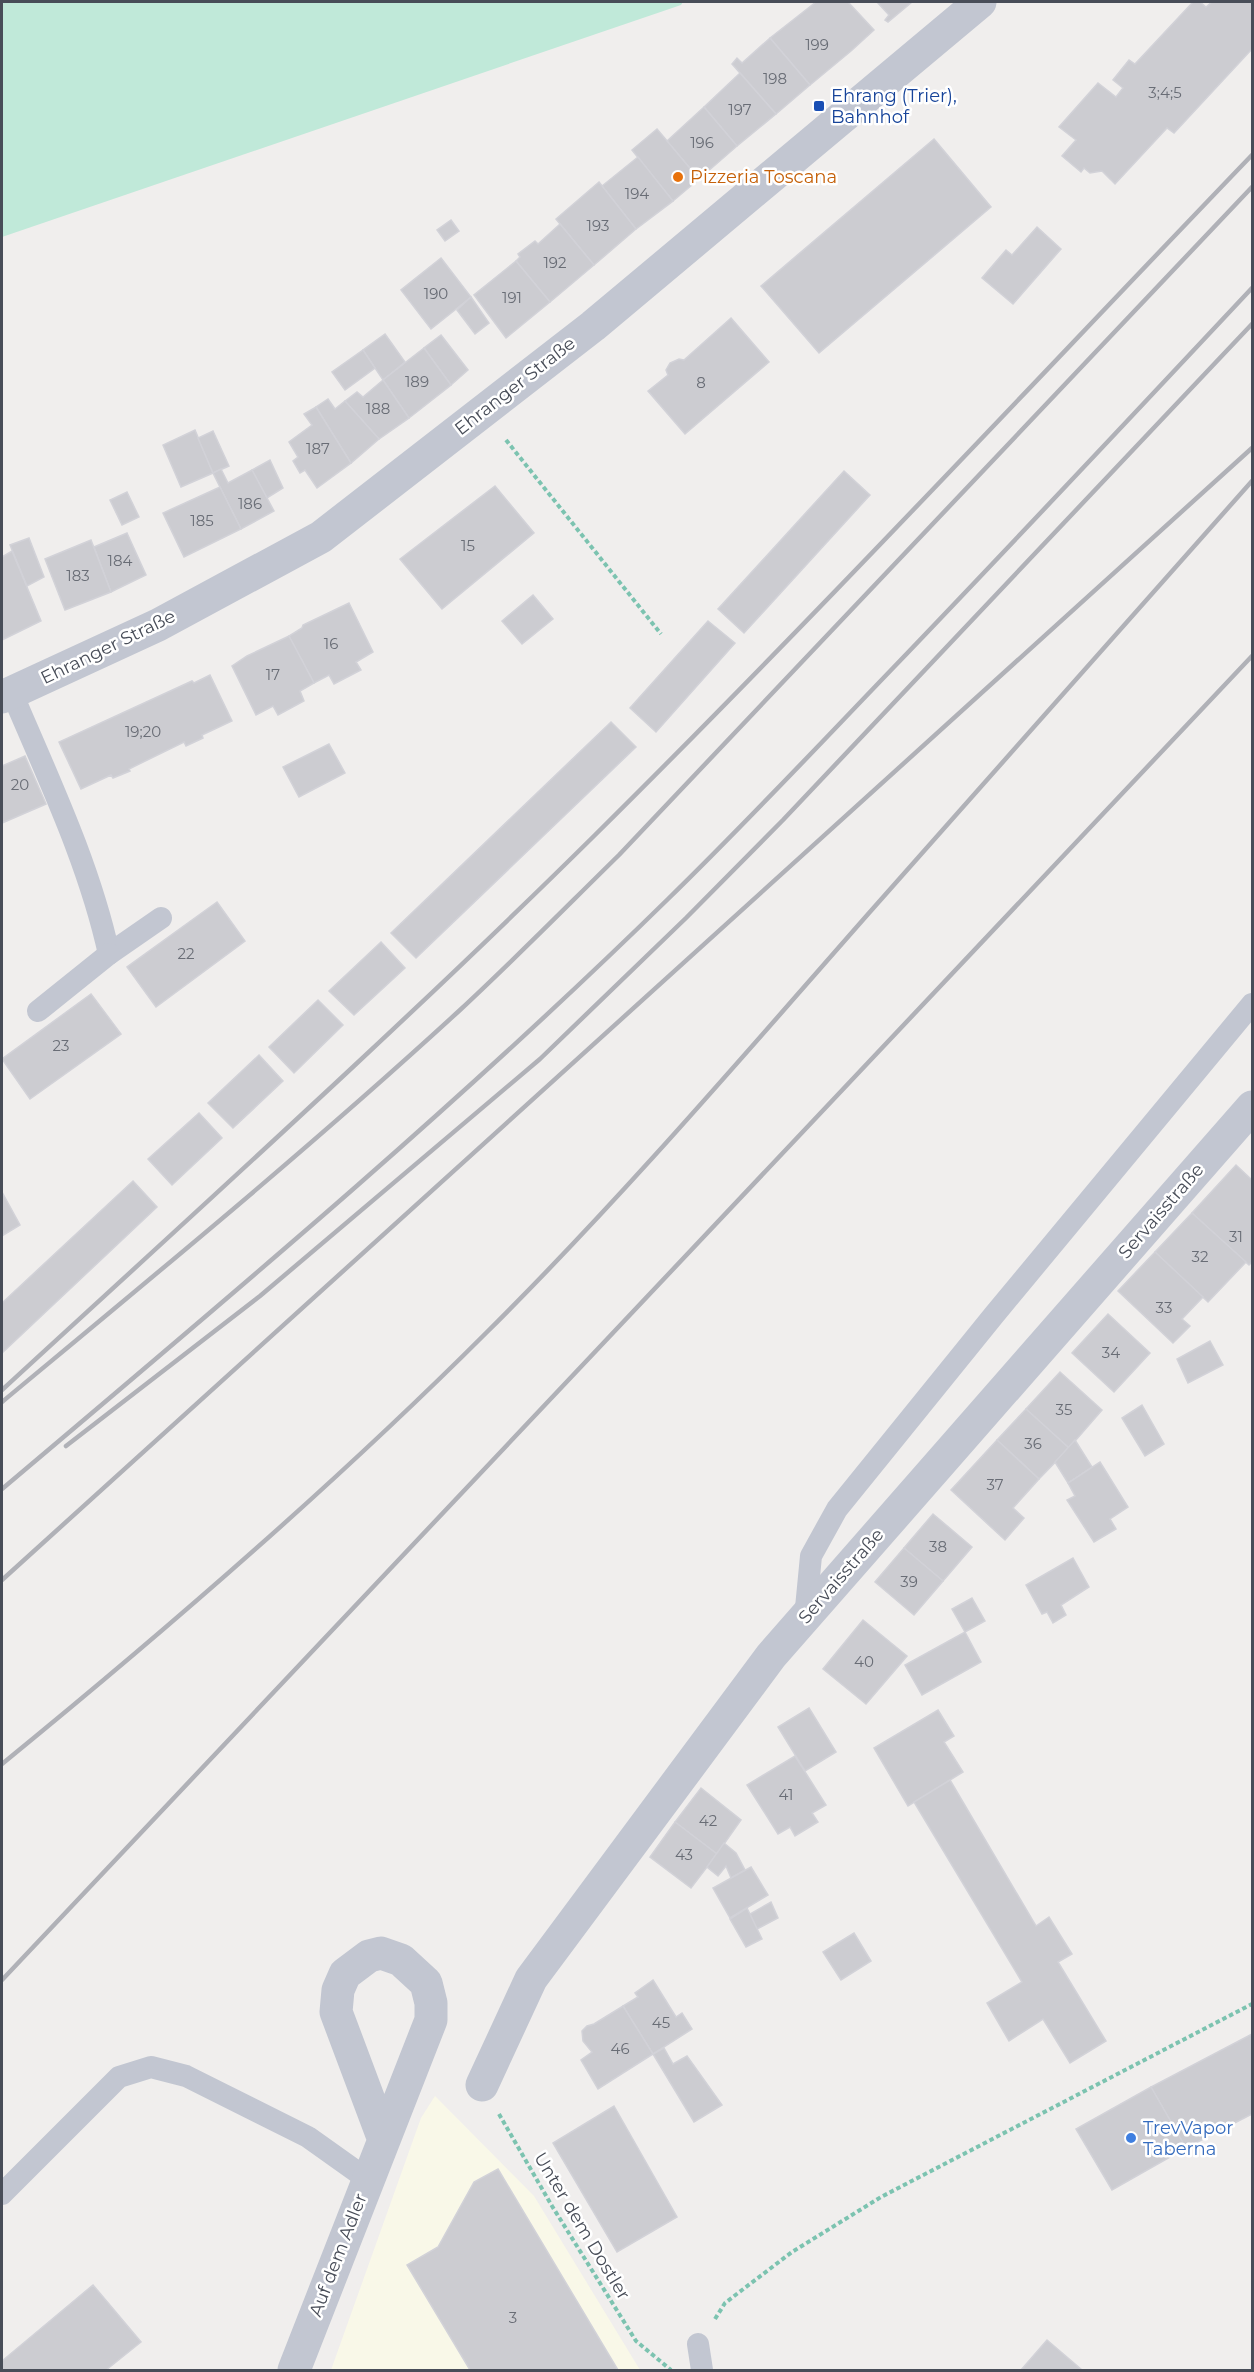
<svg xmlns="http://www.w3.org/2000/svg" width="1254" height="2372" font-family="Montserrat,sans-serif">
  <style>
    .commercial { fill: #f9f8e8 }
    .green { fill: #c0e9d9 }
    .building { fill: #ccccd1; stroke: #d2d2d8; stroke-width: 1.5 }
    .lines { fill: none; stroke-linecap: round; stroke-linejoin: round }
    .path { stroke: #7cc3b0; stroke-width: 4; stroke-dasharray: 4.5 3; stroke-linecap: butt }
    .lane { stroke: #c2c6d1; stroke-width: 22 }
    .street { stroke: #c2c6d1; stroke-width: 33 }
    .rail { stroke: #b0b1b7; stroke-width: 4.5 }
    .transit-dot { fill: #1a4fb4; stroke: #fff; stroke-width: 2 }
    .food-dot { fill: #e8710a; stroke: #fff; stroke-width: 2 }
    .shop-dot { fill: #3f7fe0; stroke: #fff; stroke-width: 2 }
    .labels { text-anchor: middle; stroke-width: 5; stroke-linejoin: round; paint-order: stroke }
    .number-label { font-size: 15px; fill: #696d76 }
    .transit-label { font-size: 18px; fill: #164399; stroke: #fff; text-anchor: start }
    .food-label { font-size: 18px; fill: #c56008; stroke: #fff; text-anchor: start }
    .street-label { font-size: 18px; fill: #484d58; stroke: #fff }
    .shop-label { font-size: 18px; fill: #366cbe; stroke: #fff; text-anchor: start }
  </style>
  <rect width="100%" height="100%" fill="#f0eeed"/>
  <!-- commercial -->
  <path class="commercial" d="M435,2096L534,2196L640,2370H331L421,2118Z"/>
  <!-- green -->
  <path class="green" d="M2,2H683L681,5L2,237Z"/>
  <!-- building -->
  <g class="building">
    <path d="M816,2H848L874,30L851,51L810,85L770,38Z"/>
    <path d="M877,2H912L888,22L885,20L889,15Z"/>
    <path d="M1193,2H1200L1206,7L1212,2H1252V49L1174,133L1167,128L1115,184L1102,171L1090,173L1084,168L1081,172L1062,156L1076,140L1059,127L1098,83L1116,97L1123,88L1113,80L1129,60L1135,64Z"/>
    <path d="M770,38L810,85L776,114L732,64L737,58L742,63Z"/>
    <path d="M740,73L776,114L737,146L704,107Z"/>
    <path d="M704,107L737,146L699,179L667,141Z"/>
    <path d="M657,129L699,179L673,201L632,150Z"/>
    <path d="M934,139L991,207L819,353L761,286Z"/>
    <path d="M638,157L673,201L636,229L602,186Z"/>
    <path d="M599,182L636,229L594,265L556,219Z"/>
    <path d="M451,220L459,231L445,241L437,230Z"/>
    <path d="M560,224L594,265L550,302L516,261L520,257L518,254L535,241L538,244Z"/>
    <path d="M1037,227L1061,249L1013,304L982,278L1006,250L1012,255Z"/>
    <path d="M441,258L471,297L431,329L401,290Z"/>
    <path d="M516,261L550,302L506,338L474,295Z"/>
    <path d="M471,297L489,323L475,334L457,310Z"/>
    <path d="M731,318L769,362L685,434L648,391L668,375L666,370L670,363L679,359L684,360Z"/>
    <path d="M385,334L405,362L383,380L363,350Z"/>
    <path d="M441,335L468,370L451,385L424,348Z"/>
    <path d="M424,348L451,385L409,418L383,380Z"/>
    <path d="M363,350L375,368L345,390L332,372Z"/>
    <path d="M383,380L409,418L379,439L345,401L357,392L363,397Z"/>
    <path d="M328,399L335,409L345,401L379,439L351,463L316,407Z"/>
    <path d="M316,407L351,463L317,488L305,470L300,473L293,461L298,457L289,442L312,425L304,414Z"/>
    <path d="M195,430L213,473L181,487L163,445Z"/>
    <path d="M213,431L229,466L213,473L198,438Z"/>
    <path d="M270,460L283,488L267,498L252,470Z"/>
    <path d="M221,469L228,483L252,470L274,511L241,529L213,473Z"/>
    <path d="M844,471L870,495L744,633L718,609Z"/>
    <path d="M495,486L534,533L442,609L400,559Z"/>
    <path d="M220,487L241,529L184,557L163,513Z"/>
    <path d="M127,492L139,517L122,525L110,500Z"/>
    <path d="M127,533L146,575L111,592L94,547Z"/>
    <path d="M29,538L44,577L27,586L10,545Z"/>
    <path d="M91,540L111,592L65,610L45,559Z"/>
    <path d="M12,551L41,621L2,640V557Z"/>
    <path d="M533,595L553,619L522,644L502,621Z"/>
    <path d="M349,603L373,652L356,662L361,670L334,684L329,675L314,683L289,636L302,628L303,625Z"/>
    <path d="M708,621L735,643L656,732L630,708Z"/>
    <path d="M289,636L314,683L300,691L304,701L278,715L273,706L256,715L232,666L247,656Z"/>
    <path d="M210,675L232,721L202,735L203,738L186,746L184,742L129,769L130,771L113,778L111,775L81,789L59,742L192,681L194,683Z"/>
    <path d="M611,722L636,747L416,958L391,933Z"/>
    <path d="M329,744L345,773L299,797L283,767Z"/>
    <path d="M25,756L46,804L2,823V766Z"/>
    <path d="M217,902L245,941L156,1007L127,967Z"/>
    <path d="M381,942L405,968L354,1015L329,991Z"/>
    <path d="M91,994L121,1034L30,1099L2,1059Z"/>
    <path d="M318,1000L343,1025L294,1073L269,1047Z"/>
    <path d="M259,1055L283,1081L233,1128L208,1103Z"/>
    <path d="M199,1113L222,1138L172,1185L148,1159Z"/>
    <path d="M1236,1165L1252,1180V1262L1249,1265L1192,1213Z"/>
    <path d="M133,1181L157,1207L2,1353V1303Z"/>
    <path d="M2,1192L20,1225L2,1236Z"/>
    <path d="M1192,1213L1246,1262L1208,1302L1155,1252Z"/>
    <path d="M1155,1252L1203,1297L1182,1319L1190,1326L1173,1343L1118,1291Z"/>
    <path d="M1108,1314L1150,1353L1114,1392L1072,1353Z"/>
    <path d="M1210,1341L1223,1365L1188,1383L1177,1359Z"/>
    <path d="M1060,1372L1102,1410L1069,1448L1026,1409Z"/>
    <path d="M1142,1405L1164,1444L1145,1456L1122,1418Z"/>
    <path d="M1026,1409L1069,1448L1039,1479L997,1440Z"/>
    <path d="M997,1440L1039,1479L1013,1508L1024,1518L1005,1540L951,1490Z"/>
    <path d="M1075,1440L1092,1467L1068,1483L1055,1462Z"/>
    <path d="M1100,1462L1128,1507L1110,1519L1116,1529L1094,1542L1067,1500L1075,1496L1068,1483Z"/>
    <path d="M933,1514L972,1547L943,1581L904,1548Z"/>
    <path d="M904,1548L943,1581L914,1615L875,1582Z"/>
    <path d="M1073,1558L1089,1587L1061,1605L1066,1615L1053,1623L1047,1612L1042,1614L1026,1585Z"/>
    <path d="M972,1598L985,1621L965,1632L952,1609Z"/>
    <path d="M863,1620L907,1656L866,1704L823,1669Z"/>
    <path d="M965,1632L981,1662L922,1695L905,1665Z"/>
    <path d="M809,1708L836,1752L805,1771L778,1727Z"/>
    <path d="M938,1710L954,1736L944,1742L963,1772L908,1806L874,1748Z"/>
    <path d="M795,1756L826,1805L812,1813L818,1822L795,1836L790,1827L778,1834L747,1785Z"/>
    <path d="M950,1780L1036,1926L1049,1917L1072,1954L1058,1962L1106,2041L1070,2063L1043,2019L1009,2041L987,2003L1022,1982L914,1802Z"/>
    <path d="M701,1788L741,1820L717,1854L675,1822Z"/>
    <path d="M675,1822L717,1854L691,1888L650,1857Z"/>
    <path d="M724,1843L736,1853L745,1870L731,1878L726,1866L718,1876L707,1867Z"/>
    <path d="M751,1867L768,1895L730,1918L713,1888Z"/>
    <path d="M771,1902L778,1918L757,1929L750,1914Z"/>
    <path d="M747,1908L762,1939L746,1947L730,1919Z"/>
    <path d="M854,1933L871,1961L841,1980L823,1952Z"/>
    <path d="M653,1980L676,2017L682,2013L692,2029L653,2054L623,2006L638,1997L635,1993Z"/>
    <path d="M623,2006L653,2054L598,2089L581,2060L592,2052L583,2041L582,2031L587,2026L594,2024Z"/>
    <path d="M1252,2034V2114L1186,2148L1151,2087Z"/>
    <path d="M664,2048L673,2064L687,2056L722,2105L694,2122L653,2054Z"/>
    <path d="M1151,2087L1186,2148L1112,2190L1076,2129Z"/>
    <path d="M614,2106L677,2217L617,2252L553,2143Z"/>
    <path d="M498,2169L618,2370H470L407,2265L438,2247L474,2182Z"/>
    <path d="M93,2285L141,2342L106,2370H2V2361Z"/>
    <path d="M1047,2340L1082,2370H1021Z"/>
  </g>
  <g class="lines">
    <!-- path -->
    <g class="path">
      <path d="M506,440L661,634"/>
      <path d="M499,2114L552,2206L636,2341L671,2370"/>
      <path d="M715,2319L725,2303L792,2252L881,2197L1252,2004"/>
    </g>
    <!-- lane -->
    <g class="lane">
      <path d="M12,693C48,778 89,863 109,954L161,918"/>
      <path d="M38,1011L109,954"/>
      <path d="M805,1618L811,1556L837,1509L994,1315L1252,1004"/>
      <path d="M2,2194L119,2077L151,2067L186,2076L308,2137L367,2179"/>
      <path d="M698,2344L702,2370"/>
    </g>
    <!-- street -->
    <g class="street">
      <path d="M2,697L158,625L321,537L593,326L980,2"/>
      <path d="M482,2085L531,1979L771,1656L1252,1107"/>
      <path d="M294,2370L431,2020V2003L426,1983L401,1960L381,1953L369,1956L345,1974L338,1990L336,2012L384,2140"/>
    </g>
    <!-- rail -->
    <g class="rail">
      <path d="M2,1390C201,1207 403,1025 595,835C819,613 1034,382 1252,155"/>
      <path d="M2,1402C156,1274 312,1146 460,1010C514,960 566,907 619,855L1252,187"/>
      <path d="M66,1446L260,1296L540,1059L686,918L783,820L1252,324"/>
      <path d="M2,1489C228,1298 456,1107 668,899C745,824 818,746 893,668C1014,542 1133,415 1252,288"/>
      <path d="M2,1580L1252,448"/>
      <path d="M2,1764C170,1627 333,1486 486,1333C621,1199 744,1055 869,913C996,768 1125,625 1252,481"/>
      <path d="M2,1980L1252,656"/>
    </g>
  </g>
  <!-- markers -->
  <rect class="transit-dot" x="813" y="100" width="12" height="12" rx="3"/>
  <circle class="food-dot" cx="678" cy="177" r="6"/>
  <circle class="shop-dot" cx="1131" cy="2138" r="6"/>
  <g class="labels">
    <!-- number labels -->
    <g class="number-label">
      <text x="817" y="50">199</text>
      <text x="775" y="84">198</text>
      <text x="1165" y="98">3;4;5</text>
      <text x="740" y="115">197</text>
      <text x="702" y="148">196</text>
      <text x="637" y="199">194</text>
      <text x="598" y="231">193</text>
      <text x="555" y="268">192</text>
      <text x="436" y="299">190</text>
      <text x="512" y="303">191</text>
      <text x="417" y="387">189</text>
      <text x="701" y="388">8</text>
      <text x="378" y="414">188</text>
      <text x="318" y="454">187</text>
      <text x="250" y="509">186</text>
      <text x="202" y="526">185</text>
      <text x="468" y="551">15</text>
      <text x="120" y="566">184</text>
      <text x="78" y="581">183</text>
      <text x="331" y="649">16</text>
      <text x="273" y="680">17</text>
      <text x="143" y="737">19;20</text>
      <text x="20" y="790">20</text>
      <text x="186" y="959">22</text>
      <text x="61" y="1051">23</text>
      <text x="1236" y="1242">31</text>
      <text x="1200" y="1262">32</text>
      <text x="1164" y="1313">33</text>
      <text x="1111" y="1358">34</text>
      <text x="1064" y="1415">35</text>
      <text x="1033" y="1449">36</text>
      <text x="995" y="1490">37</text>
      <text x="938" y="1552">38</text>
      <text x="909" y="1587">39</text>
      <text x="864" y="1667">40</text>
      <text x="786" y="1800">41</text>
      <text x="708" y="1826">42</text>
      <text x="684" y="1860">43</text>
      <text x="661" y="2028">45</text>
      <text x="620" y="2054">46</text>
      <text x="513" y="2323">3</text>
    </g>
    <!-- transit labels -->
    <g class="transit-label">
      <text x="831" y="102">Ehrang (Trier),<tspan x="831" dy="21">Bahnhof</tspan></text>
    </g>
    <!-- food labels -->
    <g class="food-label">
      <text x="690" y="183">Pizzeria Toscana</text>
    </g>
    <!-- street labels -->
    <g class="street-label">
      <text transform="translate(515 386) rotate(-38)" y="6">Ehranger Straße</text>
      <text transform="translate(108 647) rotate(-26)" y="6">Ehranger Straße</text>
      <text transform="translate(1161 1211) rotate(-49)" y="6">Servaisstraße</text>
      <text transform="translate(841 1576) rotate(-49)" y="6">Servaisstraße</text>
      <text transform="translate(582 2226) rotate(59)" y="6">Unter dem Dostler</text>
      <text transform="translate(338 2255) rotate(-69)" y="6">Auf dem Adler</text>
    </g>
    <!-- shop labels -->
    <g class="shop-label">
      <text x="1143" y="2134">TrevVapor<tspan x="1143" dy="21">Taberna</tspan></text>
    </g>
  </g>
  <!-- border -->
  <rect width="1254" height="2372" fill="none" stroke="#484d58" stroke-width="6"/>
</svg>
